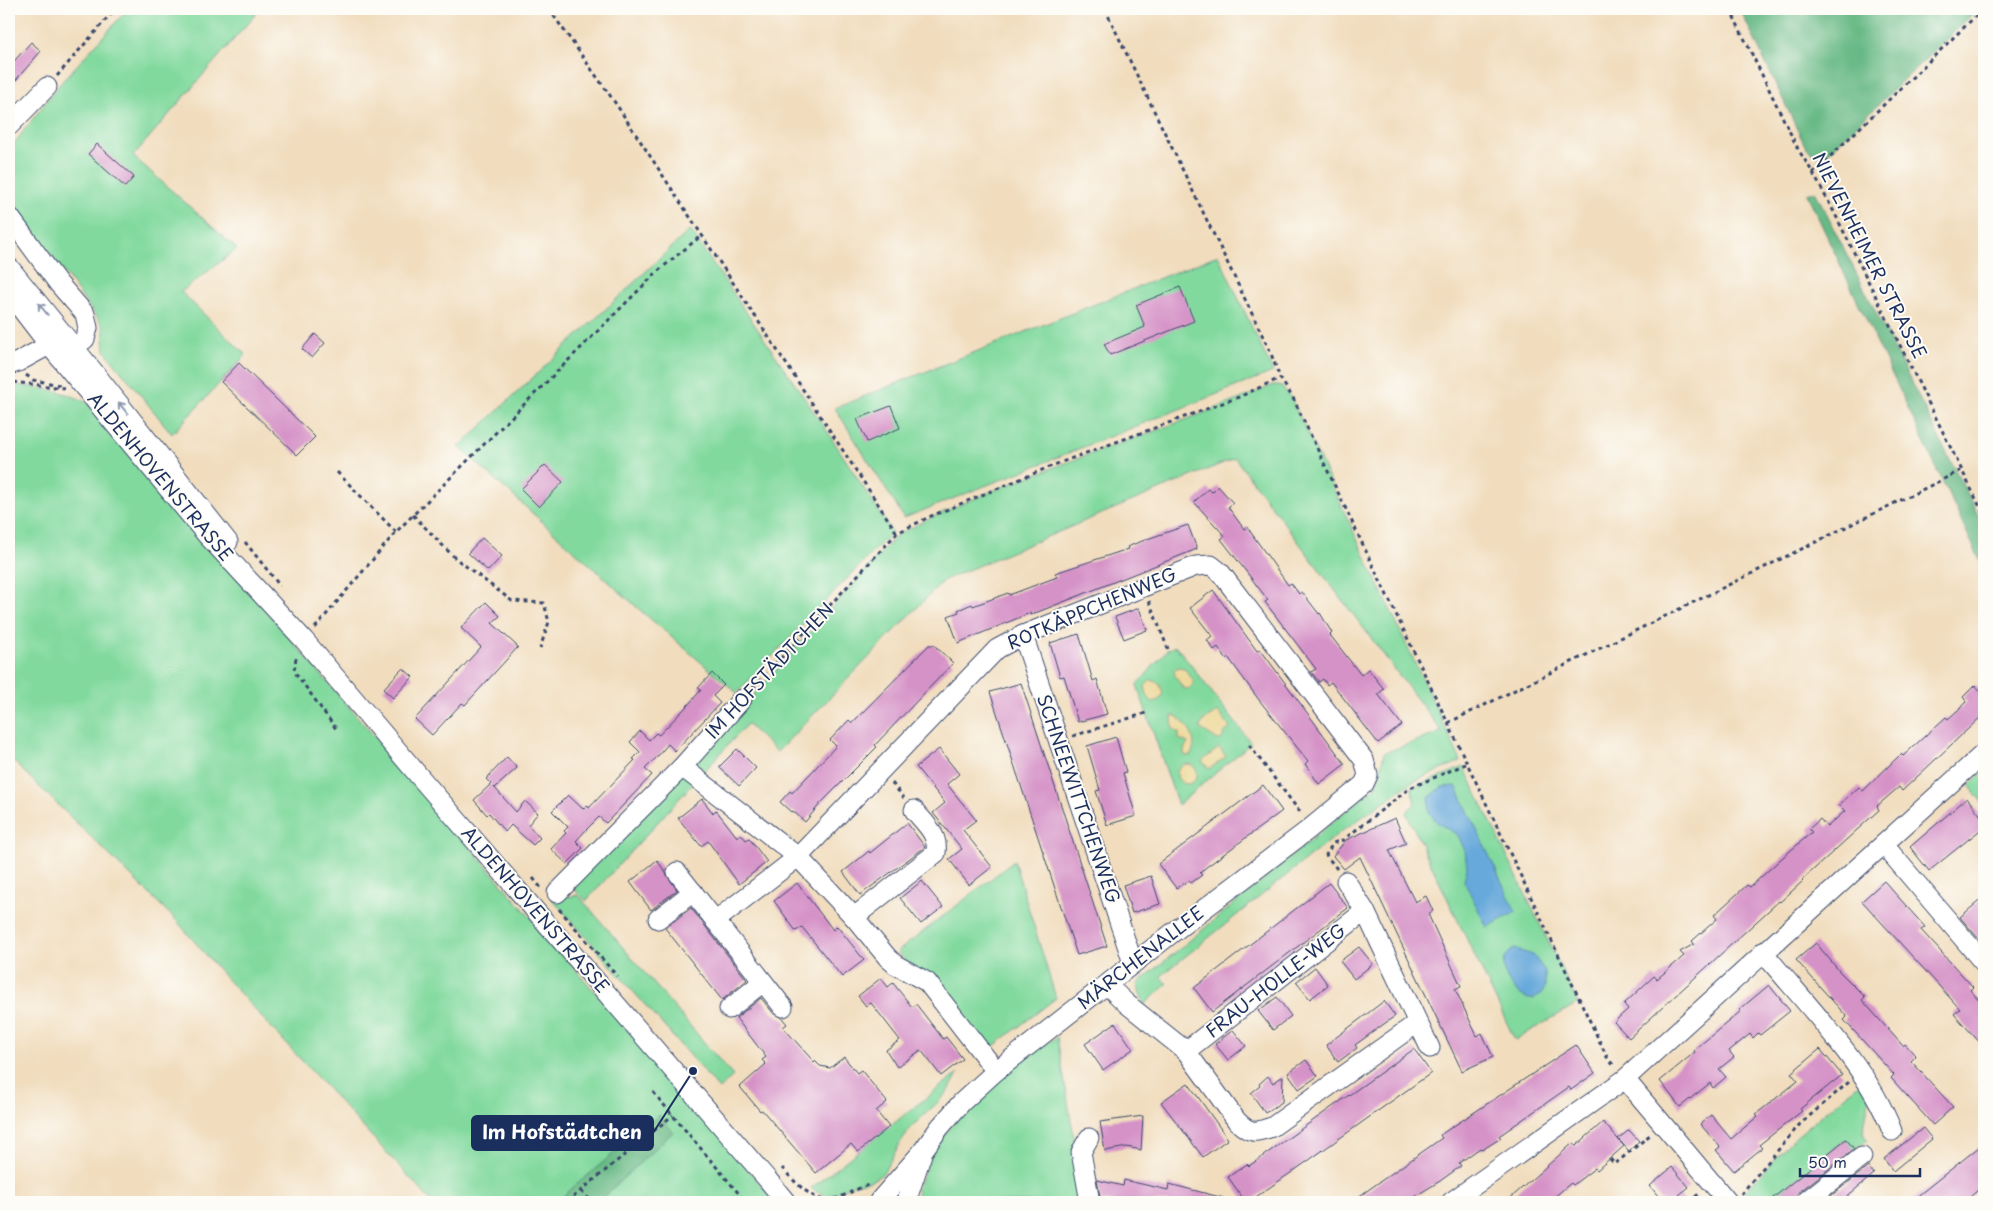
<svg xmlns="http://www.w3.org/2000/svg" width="1993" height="1211" font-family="'Playpen Sans',sans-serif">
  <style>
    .green { fill: #81d99e; stroke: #4e847e }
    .forest { fill: #68b985; stroke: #427472 }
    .sand { fill: #eeda9e; stroke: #84847e }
    .water { fill: #67a9db; stroke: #416c9c }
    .building { fill: #d592c7 }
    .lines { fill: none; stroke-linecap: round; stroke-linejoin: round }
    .minor-casing { stroke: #3b496c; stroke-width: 21 }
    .path { stroke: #3b496c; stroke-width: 3; stroke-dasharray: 4 4; stroke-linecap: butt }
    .minor { stroke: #fff; stroke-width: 19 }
    .oneway { stroke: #8d97ae }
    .labels { text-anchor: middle; stroke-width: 4; stroke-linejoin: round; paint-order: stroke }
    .street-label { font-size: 18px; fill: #1b2f5e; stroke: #fdfcf7 }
    .leader { fill: none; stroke: #1b2f5e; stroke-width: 2 }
    .callout-dot { fill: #1b2f5e; stroke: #fdfcf7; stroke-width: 2 }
    .callout { fill: #1b2f5e; stroke: #1b2f5e; stroke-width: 2 }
    .callout-label { font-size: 19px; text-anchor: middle; font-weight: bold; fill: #fff }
  </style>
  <rect width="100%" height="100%" fill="#fdfcf7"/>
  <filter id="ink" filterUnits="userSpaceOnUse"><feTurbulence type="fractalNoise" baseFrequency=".02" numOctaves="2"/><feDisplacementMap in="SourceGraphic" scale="10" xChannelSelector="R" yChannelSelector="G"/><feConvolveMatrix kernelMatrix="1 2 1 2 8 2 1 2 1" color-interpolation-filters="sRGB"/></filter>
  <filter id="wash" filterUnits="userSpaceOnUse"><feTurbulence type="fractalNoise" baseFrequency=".0096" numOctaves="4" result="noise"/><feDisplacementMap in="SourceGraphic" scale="20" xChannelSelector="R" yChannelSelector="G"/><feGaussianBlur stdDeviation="1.12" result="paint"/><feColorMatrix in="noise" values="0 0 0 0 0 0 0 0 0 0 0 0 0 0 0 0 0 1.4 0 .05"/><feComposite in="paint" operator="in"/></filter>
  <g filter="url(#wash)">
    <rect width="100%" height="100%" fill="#f1ddbe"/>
    <!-- green -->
    <g class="green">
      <path d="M128,9H260L133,156L237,249L181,292L246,355L172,434L105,351L103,326L9,197V150L59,85Z"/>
      <path d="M690,230L827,431L892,532L737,693L640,610L459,447Z"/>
      <path d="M1218,255L1273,372L904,518L835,408Z"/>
      <path d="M9,384C36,388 61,389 86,402L776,1202H432L224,976L176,920L9,757Z"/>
      <path d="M1273,385H1280L1291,398L1461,761L1412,782L1338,834L1161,976L1167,984L1144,1005L1137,984L1375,787L1380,773L1384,753L1442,732L1235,458L944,580L777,752L747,724L586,901L572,887L747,702L897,535C978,492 1066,463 1152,432C1192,417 1233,403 1273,385Z"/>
      <path d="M1176,646L1251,743L1178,805L1137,685L1168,649Z"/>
      <path d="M1464,767L1578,1003L1515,1040L1406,812L1415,804L1411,788Z"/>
      <path d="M1984,771V805L1969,785Z"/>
      <path d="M1014,861L1056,998L990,1049L897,952Z"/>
      <path d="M578,895L733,1076L719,1089L552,899Z"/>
      <path d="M1057,1037L1085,1202H920L916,1190C921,1180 925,1169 930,1158C955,1110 1011,1066 1057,1037Z"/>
      <path d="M958,1073C947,1101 924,1111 907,1133C900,1141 885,1172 881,1175C873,1181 864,1182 856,1184C836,1190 832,1203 811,1188Z"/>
      <path d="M1861,1082L1870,1093L1863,1133L1867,1140L1854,1150L1845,1139L1768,1202H1747L1742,1195L1791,1141Z"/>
    </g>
    <!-- forest -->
    <g class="forest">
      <path d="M1740,9H1978L1828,153L1816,155L1806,148Z"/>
      <path d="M1815,191L1984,527V569L1807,194Z"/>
      <path d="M659,1115L673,1132L598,1202H556Z"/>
    </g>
    <!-- sand -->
    <g class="sand">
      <path d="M1179,667L1184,668L1193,680V685L1188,689L1183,688L1175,676L1174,670Z"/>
      <path d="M1151,680L1159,683L1163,693L1159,700L1152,702L1147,695L1145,686Z"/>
      <path d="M1218,712L1230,728L1224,733L1222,739L1218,740L1201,729L1200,727L1204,720Z"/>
      <path d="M1172,716H1176C1188,725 1200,741 1190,756L1184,755V750L1188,743L1179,739V733L1173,729Z"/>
      <path d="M1219,748L1226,757L1209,769L1202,761Z"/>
      <circle cx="1187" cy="774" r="10"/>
    </g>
    <!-- water -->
    <g class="water">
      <path d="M1456,786L1516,912L1487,927L1464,881L1467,867L1465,851L1458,835L1438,823L1429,812V798L1442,787Z"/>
      <path d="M1514,949L1533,955L1545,971V988C1542,992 1539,997 1534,999C1519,1003 1488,964 1514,949Z"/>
    </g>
    <g id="blocks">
      <!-- building -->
      <g class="building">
        <path d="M31,42L41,51L9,88V67Z"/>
        <path d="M97,144L134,177L125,187L88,154Z"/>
        <path d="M1180,287L1194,321L1110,355L1104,344L1145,327L1136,305Z"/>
        <path d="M315,334L325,343L312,358L302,349Z"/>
        <path d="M239,363L315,437L297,455L221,382Z"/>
        <path d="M891,406L900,428L867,442L857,419Z"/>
        <path d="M545,465L563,482L539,507L521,489Z"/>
        <path d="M1218,486L1233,503L1228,507L1244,529L1247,527L1288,585L1291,583L1299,594L1302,592L1319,614L1320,613L1332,633L1330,635L1361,675L1368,669L1384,689L1378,694L1402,725L1378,743L1331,682L1327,685L1323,679L1319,682L1311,672L1316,669L1265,602L1268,600L1221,539L1225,536L1194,502L1208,489L1212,492Z"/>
        <path d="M1188,525L1197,549L1048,608L1030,615V613L958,643L948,616L959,612L958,610L972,604L973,606L1008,593L1009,595L1057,577L1055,573L1128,549L1127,547L1150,538Z"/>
        <path d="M482,538L502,556L488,571L468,553Z"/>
        <path d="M1213,590L1257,651L1260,649L1345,764L1319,784L1305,764L1308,761L1259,700L1228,657L1226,659L1218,647L1214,650L1207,640L1212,636L1190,608Z"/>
        <path d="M486,602L500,616L492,623L518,647L465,705L462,703L432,735L415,719L481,647L461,628Z"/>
        <path d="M1139,608L1147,630L1124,639L1115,617Z"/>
        <path d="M1079,634L1093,681L1097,679L1107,714L1078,722L1064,676L1060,677L1050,643Z"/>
        <path d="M929,645H934L953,663L875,745L877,747L821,803L805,822L793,811L791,812L780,802L790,791L792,793L836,746L830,740L849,720L852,723Z"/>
        <path d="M403,668L413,677L393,698L383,689Z"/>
        <path d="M712,673L724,685L713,696L720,703L675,751L668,744L657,757L645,769L652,775L606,823L599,817L587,829L576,841L583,848L567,864L551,849L566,833L564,831L568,827L552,811L568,795L583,809L587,805L589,808L635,760L633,759L640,752L630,742L640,731L649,740L656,733L659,735L687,706L701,690L698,688Z"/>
        <path d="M1021,683L1107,946L1077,955L990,692Z"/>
        <path d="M1975,685L1984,695V714L1902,791L1899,787L1877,806L1879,810L1802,880L1803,881L1780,902L1779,901L1629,1038L1614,1022L1628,1009L1624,1004L1654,976L1657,979L1684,956L1680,952L1694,944L1692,941L1717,919L1714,915L1747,885L1750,887L1782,858L1812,832L1809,829L1820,819L1827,827L1845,811L1839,805L1859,787L1863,791L1901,754L1903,756L1946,717L1948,719L1967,702L1963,697Z"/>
        <path d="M1116,737L1126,772L1123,773L1136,816L1107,825L1096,791L1100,790L1087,746Z"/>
        <path d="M737,749L756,768L739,786L719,767Z"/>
        <path d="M939,749L959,774L947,784L976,820L963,830L992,867L969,885L949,859L962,849L933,813L945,803L916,767Z"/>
        <path d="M507,757L517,768L495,788L494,787L516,812L525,801L538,813L528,825L540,838L533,845L511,825L505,832L489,813L487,815L474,800L491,784L486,779Z"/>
        <path d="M1263,785L1282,811L1205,868L1200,873L1202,875L1191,883L1189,881L1176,888L1158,864Z"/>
        <path d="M1967,798L1984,820V827L1929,871L1910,847Z"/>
        <path d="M702,799L713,813L716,810L737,837L741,834L746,840L749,838L767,862L739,884L708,841L701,846L678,818Z"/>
        <path d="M1395,818L1406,843L1389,850L1415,902L1426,896L1433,911L1428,914L1461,986L1455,989L1477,1036L1482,1033L1493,1057L1462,1071L1360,857L1344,869L1333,856L1346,840Z"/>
        <path d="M907,823L925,847L860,895L843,872L869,851L870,853Z"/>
        <path d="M657,860L677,890L651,910L630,882Z"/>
        <path d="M1151,876L1160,904L1132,913L1123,885Z"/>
        <path d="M922,881L943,907L921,924L900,898Z"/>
        <path d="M1884,881L1925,927L1921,930L1973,987L1970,990L1984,1005V1047L1954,1014L1960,1009L1862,901Z"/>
        <path d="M797,883L833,930L837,926L864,960L842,977L802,927L796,931L774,901Z"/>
        <path d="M1329,883L1348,908L1212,1012L1194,988Z"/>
        <path d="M1984,897V945L1960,917Z"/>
        <path d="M691,908L747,980L722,1000L665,928Z"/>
        <path d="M1816,943L1840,972L1865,997L1862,1000L1903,1046L1905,1044L1916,1056L1911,1061L1953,1107L1933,1125L1891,1078L1894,1075L1844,1020L1847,1017L1796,960Z"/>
        <path d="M1359,947L1373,964L1354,979L1340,961Z"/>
        <path d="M1315,967L1328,985L1310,999L1296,982Z"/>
        <path d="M881,978L888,987L893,983L912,1007L916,1004L943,1039L946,1037L963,1059L941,1076L921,1050L897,1067L886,1050L900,1040L871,1003L866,1006L858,996Z"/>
        <path d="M1769,985L1790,1011L1760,1035L1758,1033L1753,1038L1750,1034L1729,1051L1734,1057L1719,1069L1726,1077L1713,1088L1710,1083L1680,1107L1660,1081L1695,1052L1694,1050L1741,1011L1739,1010Z"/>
        <path d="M1277,997L1291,1016L1273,1030L1258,1011Z"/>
        <path d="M761,998L774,1014L782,1018L787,1024L783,1027L814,1062L815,1061L820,1066L830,1068L844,1057L857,1073L861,1070L887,1102L876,1111L889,1127L858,1152L851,1144L816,1173L762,1110L760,1111L740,1087L766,1064L762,1060L766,1057L736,1018Z"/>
        <path d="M1384,1001L1395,1016L1355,1045L1357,1048L1338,1062L1326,1045Z"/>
        <path d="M1115,1023L1133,1049L1103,1070L1085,1044Z"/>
        <path d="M1233,1030L1246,1046L1228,1060L1215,1044Z"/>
        <path d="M1576,1045L1595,1073L1571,1090L1569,1087L1499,1136L1501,1138L1482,1150L1480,1148L1459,1163L1461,1166L1440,1181L1406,1202H1351L1442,1138L1440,1135Z"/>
        <path d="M1414,1049L1431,1073L1305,1163L1250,1201H1245L1228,1177L1247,1164L1249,1166Z"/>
        <path d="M1820,1049L1842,1075L1800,1109L1802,1111L1759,1145L1762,1148L1734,1171L1716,1150L1720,1147L1700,1124L1711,1115L1731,1139L1758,1116L1756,1114L1798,1081L1791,1073Z"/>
        <path d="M1306,1060L1318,1076L1299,1089L1288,1073Z"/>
        <path d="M1268,1076L1273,1083L1283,1076L1282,1102L1265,1113L1251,1093L1260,1086L1259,1084Z"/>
        <path d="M1188,1083L1228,1139L1203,1157L1161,1102Z"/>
        <path d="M1143,1116L1141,1150L1127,1147L1105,1151L1100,1122Z"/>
        <path d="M1603,1122L1624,1146L1597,1170L1595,1168L1573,1185L1571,1183L1548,1202H1506L1573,1143L1576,1146Z"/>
        <path d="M1923,1128L1932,1139L1893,1171L1884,1159Z"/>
        <path d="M1629,1130L1639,1141L1629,1151L1618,1139Z"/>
        <path d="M1846,1139L1854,1149L1798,1193L1794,1202H1768Z"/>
        <path d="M1984,1143V1185L1964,1202H1910Z"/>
        <path d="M1672,1167L1689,1187L1679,1195L1685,1202H1663L1650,1186Z"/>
        <path d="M1868,1167L1874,1174L1840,1202H1823Z"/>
        <path d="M1097,1180L1123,1186L1124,1180L1168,1190L1169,1184L1224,1198V1202H1101Z"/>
      </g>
    </g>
  </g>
  <g filter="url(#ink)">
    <use href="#blocks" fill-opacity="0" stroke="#3b496c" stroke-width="1"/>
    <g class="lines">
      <defs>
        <g id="minor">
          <path d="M9,126L47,87"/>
          <path d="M9,216L58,283L85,314L88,328L85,339L74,347"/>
          <path d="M9,267L94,372L228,542"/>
          <path d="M9,293L49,345L205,533L304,640L419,776L768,1180L786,1202"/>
          <path d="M9,365L18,362L49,345"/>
          <path d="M1023,635L1133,963"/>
          <path d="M682,767L798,857L854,917L888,958L896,965L927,982L996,1071"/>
          <path d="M1884,845L1984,963"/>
          <path d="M677,872L783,1007"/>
          <path d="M1346,881L1365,911"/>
          <path d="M557,893L682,767L742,699"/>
          <path d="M854,917L936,853C939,834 925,824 914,810"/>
          <path d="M658,919L693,892"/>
          <path d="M715,921L798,857L997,649L1023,635L1196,566L1211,565L1220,572L1364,760L1368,775L1364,784L1308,830L1171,934L996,1071L962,1102L940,1127L922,1152L879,1201"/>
          <path d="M1763,952C1808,1007 1867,1065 1892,1131"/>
          <path d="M1107,985L1127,1004L1186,1051"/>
          <path d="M729,1009L763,982"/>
          <path d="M1417,1023L1272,1127C1255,1133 1250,1134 1237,1121L1186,1051L1365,911L1430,1048"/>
          <path d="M1625,1079L1728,1202"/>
          <path d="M1089,1138L1081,1152L1090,1202"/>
          <path d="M906,1202L922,1154"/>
          <path d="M1451,1202L1625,1079L1984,753"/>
          <path d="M1805,1202L1862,1157"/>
        </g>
      </defs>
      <!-- minor casing -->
      <use href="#minor" class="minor-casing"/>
      <!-- path -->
      <g class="path">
        <path d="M549,9L616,104L897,533"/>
        <path d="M1105,9L1270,351L1280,378L1293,398L1608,1059L1615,1067"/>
        <path d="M1730,9L1798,149L1813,173L1834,212L1984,515"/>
        <path d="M57,76L115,9"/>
        <path d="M1813,173L1983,9"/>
        <path d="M26,375L33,380L60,385"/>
        <path d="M13,382L64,388"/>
        <path d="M337,472L396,532"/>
        <path d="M413,515L455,558L512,601L544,603L549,622L540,648"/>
        <path d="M245,542L280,586"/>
        <path d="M1149,601L1168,649"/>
        <path d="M315,628L396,532L658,271L702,235"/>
        <path d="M296,658L294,671L337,730"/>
        <path d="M753,688L897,533L929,517L1059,463L1239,397L1280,378"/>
        <path d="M1448,723L1962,470"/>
        <path d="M1073,736L1146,713"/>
        <path d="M1249,745L1300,812L1302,811"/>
        <path d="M892,783L904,798"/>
        <path d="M1337,869L1326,855L1333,843L1343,840L1410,788L1468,763"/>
        <path d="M533,878L542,889"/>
        <path d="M559,909L617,976"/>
        <path d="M653,1092L746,1202"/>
        <path d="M1610,1159L1615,1164L1651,1134"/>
        <path d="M782,1168C794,1181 816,1206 835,1199C847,1195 857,1188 869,1185"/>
        <path d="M581,1191L592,1202"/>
        <path d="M1741,1194L1800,1124L1849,1082"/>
        <path d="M567,1202L673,1115"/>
        <path d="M1689,1202L1700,1193"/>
      </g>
      <!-- minor -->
      <use href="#minor" class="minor"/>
    </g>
    <!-- one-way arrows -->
    <defs><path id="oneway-shaft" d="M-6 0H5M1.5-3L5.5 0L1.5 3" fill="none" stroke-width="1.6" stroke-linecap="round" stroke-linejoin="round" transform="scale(1.25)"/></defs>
    <g class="oneway">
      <use href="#oneway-shaft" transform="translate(43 309) rotate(-129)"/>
      <use href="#oneway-shaft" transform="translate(123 408) rotate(-128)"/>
    </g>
  </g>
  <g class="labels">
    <!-- street labels -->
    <g class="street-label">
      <text transform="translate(1869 256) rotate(63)" y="6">NIEVENHEIMER STRASSE</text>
      <text transform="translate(160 477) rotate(50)" y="6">ALDENHOVENSTRASSE</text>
      <text transform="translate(1092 609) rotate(-23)" y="6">ROTKÄPPCHENWEG</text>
      <text transform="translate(770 671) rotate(-47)" y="6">IM HOFSTÄDTCHEN</text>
      <text transform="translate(1078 799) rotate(71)" y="6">SCHNEEWITTCHENWEG</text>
      <text transform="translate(535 910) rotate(49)" y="6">ALDENHOVENSTRASSE</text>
      <text transform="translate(1141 958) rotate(-38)" y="6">MÄRCHENALLEE</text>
      <text transform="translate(1276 981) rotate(-38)" y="6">FRAU-HOLLE-WEG</text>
    </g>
  </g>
  <!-- callouts -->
  <path class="leader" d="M693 1071L653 1133"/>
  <circle class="callout-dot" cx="693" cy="1071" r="5"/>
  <rect class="callout" x="472" y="1116" width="181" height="34" rx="5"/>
  <g class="callout-label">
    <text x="562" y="1139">Im Hofstädtchen</text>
  </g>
  <!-- margin -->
  <rect width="1993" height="1211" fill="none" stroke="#fdfcf7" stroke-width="30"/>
  <!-- scale -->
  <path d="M1800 1168v8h120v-8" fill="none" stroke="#1b2f5e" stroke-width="2.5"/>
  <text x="1808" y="1168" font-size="15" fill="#1b2f5e" stroke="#fdfcf7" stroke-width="4" paint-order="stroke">50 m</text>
</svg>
